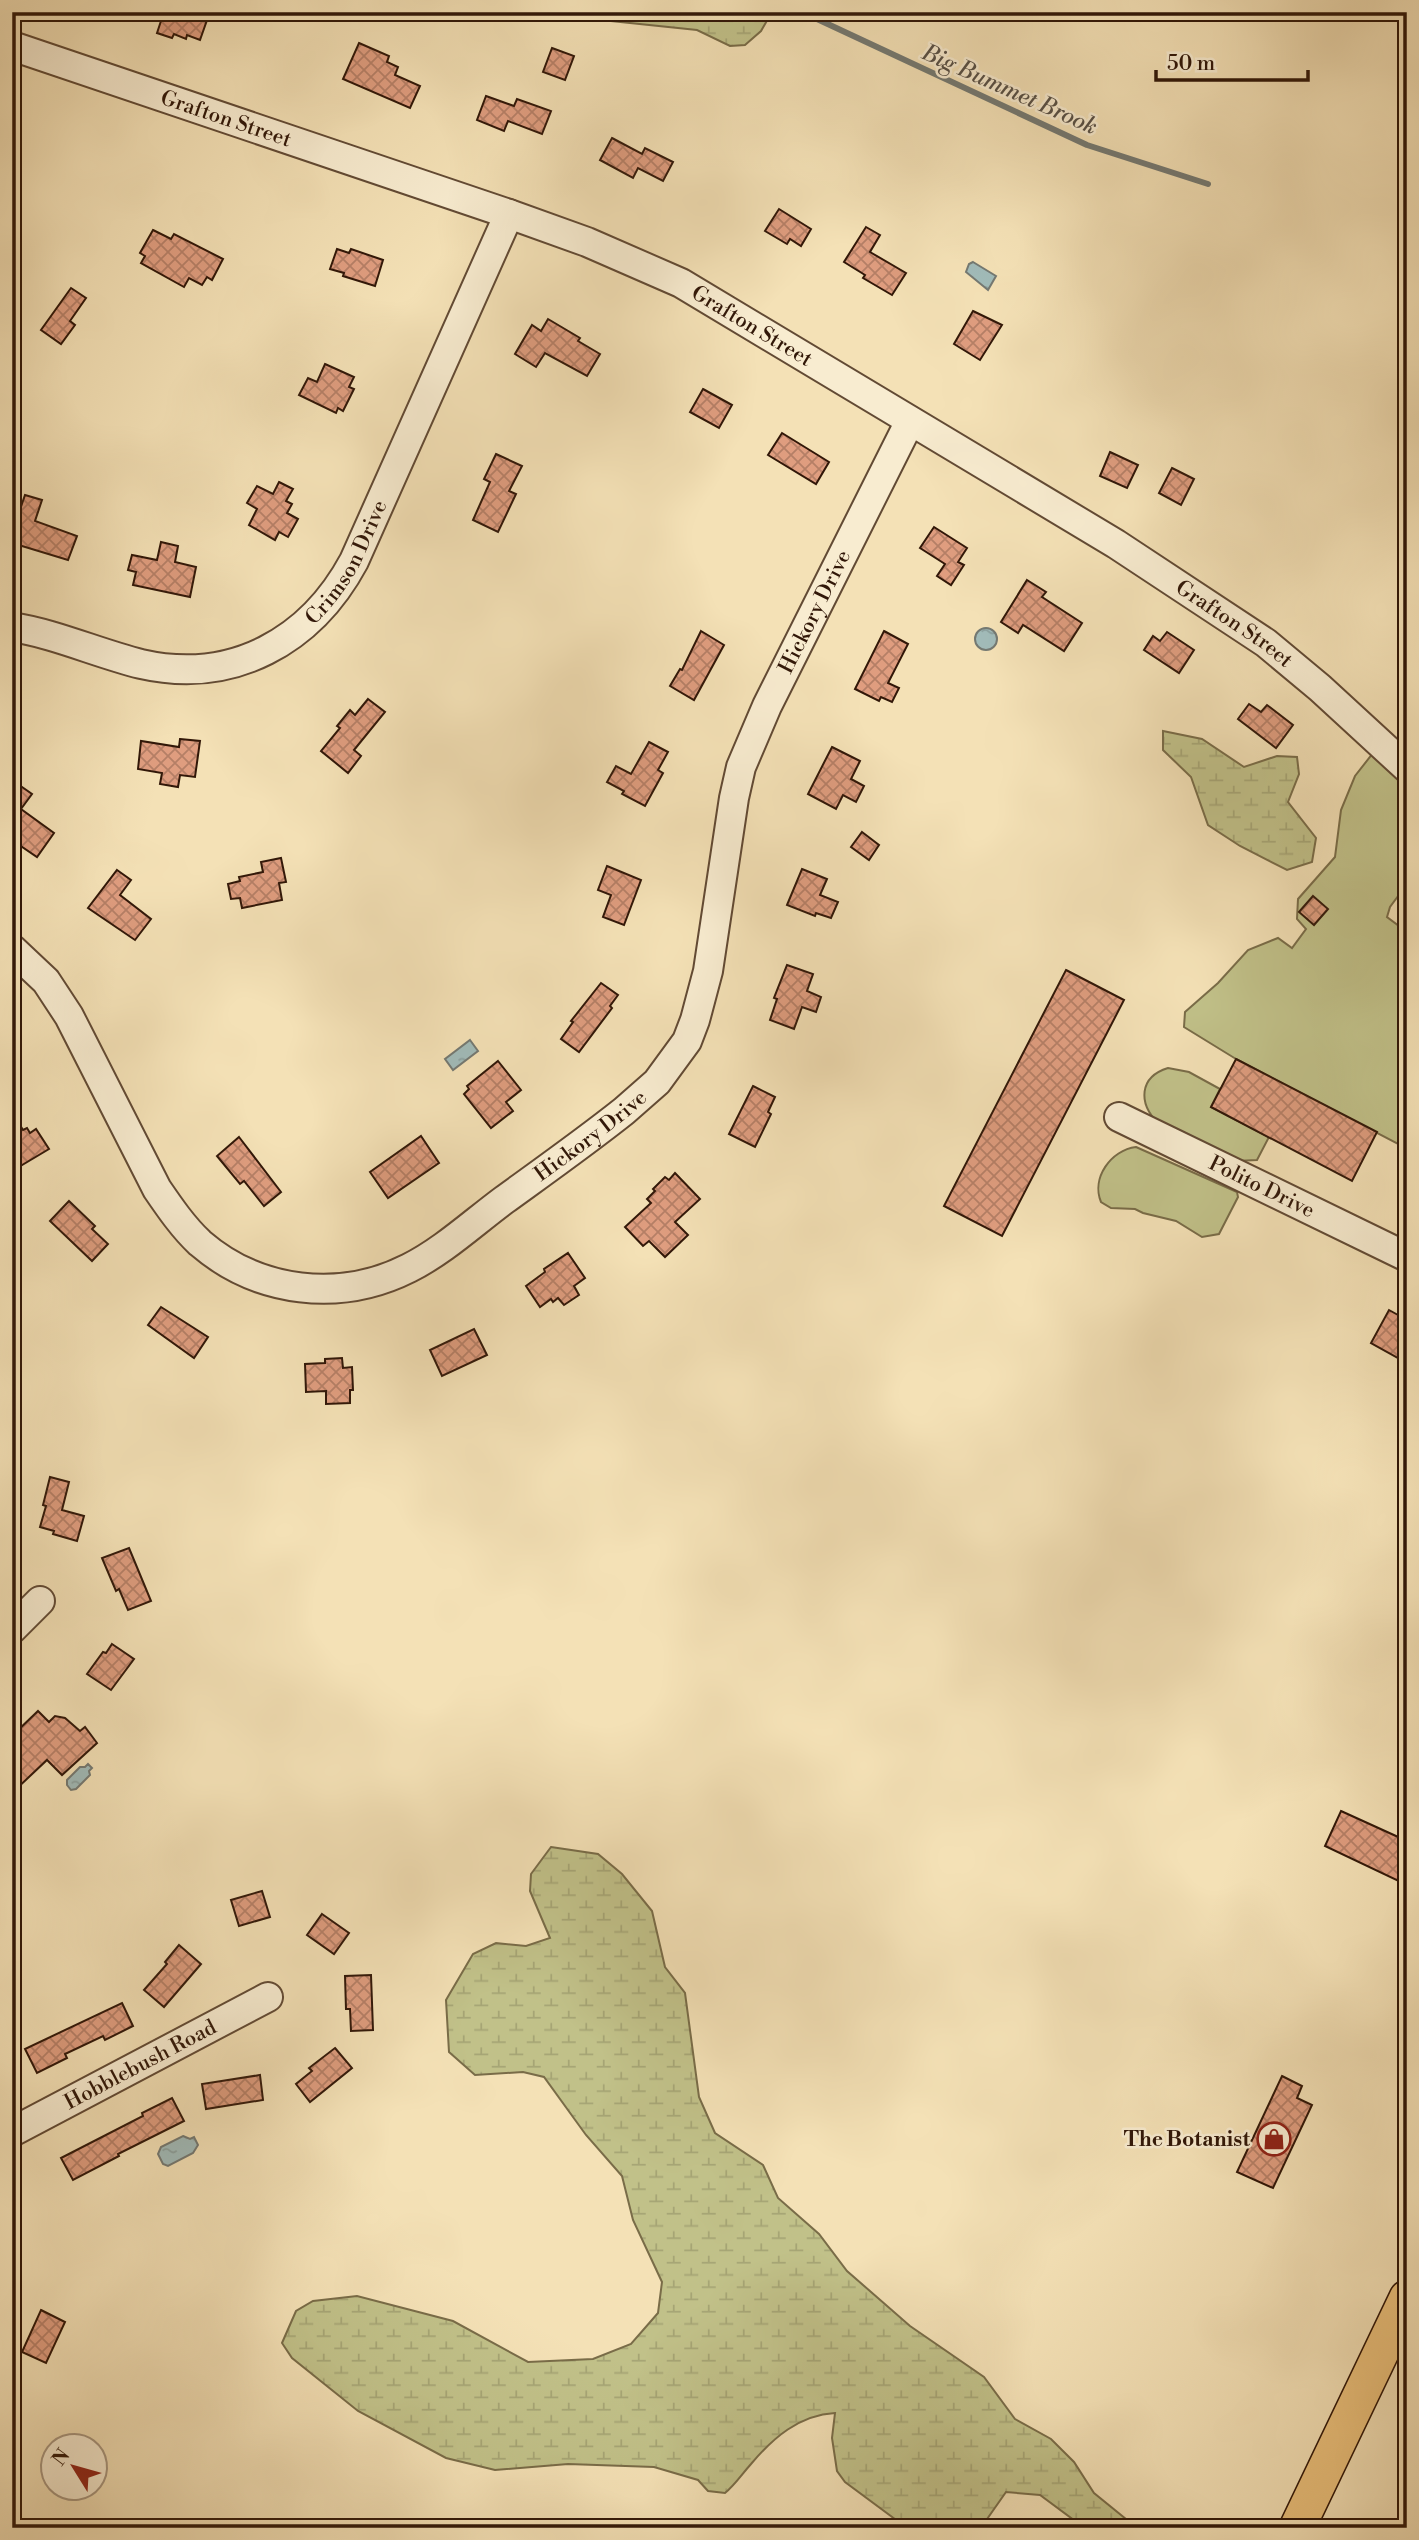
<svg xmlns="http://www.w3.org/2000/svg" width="1419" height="2540" font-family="'Libre Bodoni',serif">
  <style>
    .grass { fill: #c1c189; stroke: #796c48; stroke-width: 2 }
    .wetland { fill: url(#wetland-marsh); stroke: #796c48; stroke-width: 2 }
    .water { fill: url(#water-ripples); stroke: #747972; stroke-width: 2 }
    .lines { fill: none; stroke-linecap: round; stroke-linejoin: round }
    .stream { stroke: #747972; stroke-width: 6 }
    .building { fill: url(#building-cross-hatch); stroke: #311708; stroke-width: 2 }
    .minor-casing { stroke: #624a34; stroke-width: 32 }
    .major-casing { stroke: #311708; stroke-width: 38 }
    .minor { stroke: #f8ecd0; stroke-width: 28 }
    .major { stroke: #eac07b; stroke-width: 35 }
    .labels { text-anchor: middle; stroke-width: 5; stroke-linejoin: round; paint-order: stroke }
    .street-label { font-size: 21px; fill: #311708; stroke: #f8ecd0 }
    .poi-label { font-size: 21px; font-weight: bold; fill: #311708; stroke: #f8ecd0; text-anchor: end }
    .water-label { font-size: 23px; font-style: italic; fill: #585046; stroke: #f8ecd0 }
  </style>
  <defs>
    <pattern id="wetland-marsh" width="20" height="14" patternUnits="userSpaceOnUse" patternTransform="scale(1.75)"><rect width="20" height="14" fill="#c1c189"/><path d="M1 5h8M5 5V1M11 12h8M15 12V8" fill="none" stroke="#a6a575"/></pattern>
    <pattern id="water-ripples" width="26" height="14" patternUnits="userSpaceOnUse" patternTransform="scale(1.75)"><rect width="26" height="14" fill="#a1bbb9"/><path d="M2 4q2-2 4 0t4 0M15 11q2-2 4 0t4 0" fill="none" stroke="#8ba09e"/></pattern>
    <pattern id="building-cross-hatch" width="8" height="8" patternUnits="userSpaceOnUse" patternTransform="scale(1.75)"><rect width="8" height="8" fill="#df9d7f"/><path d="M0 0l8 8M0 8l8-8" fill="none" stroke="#b57f66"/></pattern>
  </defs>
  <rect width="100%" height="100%" fill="#f4e1b6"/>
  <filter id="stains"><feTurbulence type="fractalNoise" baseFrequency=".00286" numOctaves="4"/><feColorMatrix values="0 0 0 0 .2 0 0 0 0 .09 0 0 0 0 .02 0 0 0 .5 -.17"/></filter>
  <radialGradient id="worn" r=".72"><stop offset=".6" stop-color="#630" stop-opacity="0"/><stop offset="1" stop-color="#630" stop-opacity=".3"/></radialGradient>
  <!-- grass -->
  <g class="grass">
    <path d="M1373,753L1407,784V884L1390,907L1387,917L1407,932V1134L1400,1145L1236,1059L1184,1027L1185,1012L1218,983L1248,950L1278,938L1292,948L1306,929L1297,919L1298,899L1335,857L1341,810L1355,776Z"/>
    <path d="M1168,1068L1189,1072L1220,1089L1211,1107L1269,1137L1257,1160L1236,1161L1158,1123C1138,1103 1139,1077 1168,1068Z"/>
    <path d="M1136,1147L1237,1192L1238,1197L1219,1234L1202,1237L1176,1221L1143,1213L1135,1209L1111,1208L1101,1202C1091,1178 1111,1150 1136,1147Z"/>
  </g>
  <!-- wetland -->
  <g class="wetland">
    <path d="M596,12H772L761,31L745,45L730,46L697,30L611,21Z"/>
    <path d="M1163,731L1202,739L1244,767L1277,756L1297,757L1299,774L1288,802L1316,838L1312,862L1287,870L1240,846L1208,825L1191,777L1163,750Z"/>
    <path d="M551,1847L598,1854L622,1874L652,1911L665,1967L685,1993L699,2097L715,2133L763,2165L778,2198L819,2234L847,2271L910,2326L984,2377L1015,2419L1051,2439L1074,2462L1094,2493L1137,2528H1078L1075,2521L1040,2495L1006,2492L985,2522L989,2528H907L845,2482L837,2471L832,2438L835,2413C799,2415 773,2438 751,2464C742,2474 735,2485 725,2493L708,2491L698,2480L654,2467L568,2464L495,2470L446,2458L358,2411L292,2358L282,2343L296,2311L313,2301L357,2296L453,2321L528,2362L593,2359L631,2344L658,2313L662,2282L633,2220L622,2176L586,2135L544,2077L523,2072L475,2075L449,2052L446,2000L473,1954L496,1943L526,1946L550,1938L530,1891L531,1874Z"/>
  </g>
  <!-- water -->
  <g class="water">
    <path d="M973,262L996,276L988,290L966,272L969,264Z"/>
    <circle cx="986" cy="639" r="11"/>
    <path d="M470,1040L478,1051L453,1070L445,1059Z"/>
    <path d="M88,1764L92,1768L89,1771L90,1775L76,1789L71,1790L67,1785V1780L80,1767H85Z"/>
    <path d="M183,2136L190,2139L194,2137L198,2145L193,2153L168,2166L163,2164L158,2154L161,2147Z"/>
  </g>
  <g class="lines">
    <!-- stream -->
    <path class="stream" d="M802,12L1087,145L1208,184"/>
  </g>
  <!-- building -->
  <g class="building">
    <path d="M164,12H184L207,20L200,40L187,35L186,39L174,34L172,38L157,33Z"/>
    <path d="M359,43L389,56L387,62L398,67L395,75L420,86L410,108L343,79Z"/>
    <path d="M552,48L574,56L565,80L543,72Z"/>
    <path d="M486,96L514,106L517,99L551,111L542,134L508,121L504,131L477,120Z"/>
    <path d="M612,138L642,154L645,148L673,162L663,181L638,168L633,178L600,160Z"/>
    <path d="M779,209L811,229L801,246L790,239L787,244L765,231Z"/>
    <path d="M866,227L880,235L870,252L906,273L892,295L863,278L865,275L844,262Z"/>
    <path d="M153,230L171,239L174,234L223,259L212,280L207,277L202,285L189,278L184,287L141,263L145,256L140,253Z"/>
    <path d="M337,249L349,253L351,249L383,260L375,286L343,276L344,273L330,269Z"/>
    <path d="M71,288L86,298L70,321L75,325L61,344L41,330Z"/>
    <path d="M973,311L1002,325L980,360L954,344Z"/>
    <path d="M548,319L580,338L578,341L600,354L587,376L545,353L536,367L515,354L532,325L541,331Z"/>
    <path d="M325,364L354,377L349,387L354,389L343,411L338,408L336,413L299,395L308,378L317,382Z"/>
    <path d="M703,389L732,405L719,428L690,412Z"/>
    <path d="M782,433L829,462L816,484L768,455Z"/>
    <path d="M1110,452L1138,465L1127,488L1100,476Z"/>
    <path d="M496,454L522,466L509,491L516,494L498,532L473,520L490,482L484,479Z"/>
    <path d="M1172,468L1194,479L1181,505L1159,493Z"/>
    <path d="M279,482L293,489L286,501L292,504L287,513L298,519L288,537L279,532L275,540L249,525L257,509L247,503L257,486L273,494Z"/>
    <path d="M25,495L42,500L35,521L77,536L68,560L12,543V533Z"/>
    <path d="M934,527L967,548L958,562L964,565L951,585L937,576L945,564L920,548Z"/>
    <path d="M161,542L178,546L175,562L196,567L190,597L133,585L136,572L128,570L132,555L157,560Z"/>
    <path d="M1027,580L1046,592L1042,597L1082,623L1064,651L1023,625L1018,633L1001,622Z"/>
    <path d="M701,631L724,645L694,700L670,686L680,669L682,670Z"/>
    <path d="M884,631L908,644L888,683L899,688L892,702L881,697L879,701L855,689Z"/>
    <path d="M1167,632L1194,650L1179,673L1144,650L1153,636L1160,641Z"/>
    <path d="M368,699L385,712L354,750L361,756L348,773L321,751L340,728L337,726L350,710L355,715Z"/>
    <path d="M1249,704L1261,712L1267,705L1293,725L1276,748L1238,719Z"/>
    <path d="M180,739L200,741L195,777L180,775L178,787L160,784L162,773L138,769L141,741L179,747Z"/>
    <path d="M649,742L668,752L658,770L663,773L645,806L622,794L624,791L607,782L616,766L631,774Z"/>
    <path d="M832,747L860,761L851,779L864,786L856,802L843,795L836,809L808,794Z"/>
    <path d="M12,780L32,794L21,809L54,833L37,857L12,840Z"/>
    <path d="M862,832L879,845L869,860L851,847Z"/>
    <path d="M281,858L286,882L279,883L282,900L242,908L240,898L231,899L228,884L240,881L239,877L263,872L261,862Z"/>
    <path d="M607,866L641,880L624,925L603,917L611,895L598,890Z"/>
    <path d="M802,869L827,879L820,895L838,902L831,918L816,913L815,916L787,905Z"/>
    <path d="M117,870L131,880L120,895L151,919L135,940L88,908Z"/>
    <path d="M1313,896L1328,909L1314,925L1299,912Z"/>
    <path d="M787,965L813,974L807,991L821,997L816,1012L802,1007L794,1029L770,1020L777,999L774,998Z"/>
    <path d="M1066,970L1124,1000L1002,1236L944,1206Z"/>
    <path d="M601,983L618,995L610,1006L612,1008L579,1052L561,1039L573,1022L571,1021Z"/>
    <path d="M1236,1059L1377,1132L1352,1181L1211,1107Z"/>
    <path d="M498,1061L521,1090L506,1102L513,1111L491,1128L464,1094L469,1089L467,1086Z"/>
    <path d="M753,1086L775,1097L768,1112L771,1114L755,1147L729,1134Z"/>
    <path d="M12,1112L23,1130L27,1128L30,1133L36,1129L49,1149L12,1171Z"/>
    <path d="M421,1136L439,1163L388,1198L370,1172Z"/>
    <path d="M239,1137L281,1192L264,1206L244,1181L240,1184L217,1156Z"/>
    <path d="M675,1173L700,1199L675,1222L688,1235L665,1257L649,1241L643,1246L625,1227L651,1203L647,1199L655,1191L653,1189L665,1177L669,1180Z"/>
    <path d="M69,1201L95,1226L92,1229L108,1244L92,1261L50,1221Z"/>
    <path d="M568,1253L585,1278L574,1286L579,1295L564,1305L558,1298L553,1302L551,1299L540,1307L526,1286L545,1272L544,1269Z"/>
    <path d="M161,1307L208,1337L194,1358L148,1325Z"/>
    <path d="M1389,1310L1407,1320V1363L1371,1343Z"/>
    <path d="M474,1329L487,1355L442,1376L430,1350Z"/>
    <path d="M342,1358L343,1368L352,1367L353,1390H350V1403L326,1404V1391L306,1392L305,1364L325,1363V1359Z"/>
    <path d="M50,1477L69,1482L62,1510L84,1516L77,1541L53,1534L54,1531L40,1527L46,1506L43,1505Z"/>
    <path d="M129,1548L151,1601L128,1610L119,1589L116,1591L102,1558Z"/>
    <path d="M112,1644L134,1659L111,1690L87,1674L103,1652L106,1653Z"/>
    <path d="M38,1711L49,1722L55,1716L65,1718L80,1731L85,1727L97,1743L62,1775L47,1760L12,1793V1736Z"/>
    <path d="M1341,1811L1407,1841V1885L1325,1846Z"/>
    <path d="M262,1891L270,1917L239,1926L231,1900Z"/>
    <path d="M322,1914L349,1933L334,1954L307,1935Z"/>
    <path d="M179,1945L201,1964L164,2007L144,1990L167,1964L165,1962Z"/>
    <path d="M371,1975L373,2030L351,2031L350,2009H346L345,1976Z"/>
    <path d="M122,2003L133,2026L105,2040L103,2036L65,2054L67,2058L37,2073L25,2049Z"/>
    <path d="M335,2048L352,2068L310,2102L296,2084L312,2071L309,2068Z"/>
    <path d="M260,2075L263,2100L206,2109L202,2084Z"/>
    <path d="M1282,2076L1302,2086L1297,2098L1312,2105L1273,2188L1237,2172Z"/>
    <path d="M172,2098L184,2121L118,2154L119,2156L73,2180L61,2158L143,2116L142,2113Z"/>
    <path d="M41,2310L65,2322L46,2363L22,2352Z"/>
  </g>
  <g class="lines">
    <defs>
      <g id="minor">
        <path id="s1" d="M12,46L509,214L587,242L681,283L1116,544L1266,643L1320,688L1407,768"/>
        <path id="s2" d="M12,627C56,634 97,653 141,664C233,685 311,641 354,561L509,214"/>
        <path id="s3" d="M12,949L46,981L69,1016L157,1189C170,1208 183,1227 200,1243C258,1293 340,1303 409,1268C443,1251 473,1223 504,1200C544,1171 585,1142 624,1111L657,1082L687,1041L695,1020L708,971L734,798L741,767L767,706L910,421"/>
        <path id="s4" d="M1119,1117L1407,1257"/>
        <path d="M12,1629L40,1601"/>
        <path id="s5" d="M12,2132L268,1997"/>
      </g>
      <path id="major" d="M1297,2528L1407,2298"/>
    </defs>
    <!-- minor casing -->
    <use href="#minor" class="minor-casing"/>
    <!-- major casing -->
    <use href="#major" class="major-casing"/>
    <!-- minor -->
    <use href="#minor" class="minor"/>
    <!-- major -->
    <use href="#major" class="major"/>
  </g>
  <!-- icons -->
  <defs>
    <symbol id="shop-ring" viewBox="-11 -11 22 22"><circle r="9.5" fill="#f8ecd0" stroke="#8f2418" stroke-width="1.5"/><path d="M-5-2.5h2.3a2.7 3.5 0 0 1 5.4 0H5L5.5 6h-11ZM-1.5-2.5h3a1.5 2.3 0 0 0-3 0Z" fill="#8f2418"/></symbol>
  </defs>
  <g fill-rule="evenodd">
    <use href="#shop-ring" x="1255" y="2120" width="38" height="38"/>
  </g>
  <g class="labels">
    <!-- street labels -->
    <g class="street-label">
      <text dy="7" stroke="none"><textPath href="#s1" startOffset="226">Grafton Street</textPath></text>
      <text dy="7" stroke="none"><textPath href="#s1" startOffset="793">Grafton Street</textPath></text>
      <text dy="7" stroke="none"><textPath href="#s2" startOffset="385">Crimson Drive</textPath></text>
      <text dy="7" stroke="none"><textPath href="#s3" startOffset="1388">Hickory Drive</textPath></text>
      <text dy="7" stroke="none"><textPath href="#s1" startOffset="1360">Grafton Street</textPath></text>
      <text dy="7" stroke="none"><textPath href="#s3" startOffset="800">Hickory Drive</textPath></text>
      <text dy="7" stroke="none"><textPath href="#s4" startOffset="159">Polito Drive</textPath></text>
      <text dy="7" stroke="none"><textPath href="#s5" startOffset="145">Hobblebush Road</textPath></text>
    </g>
    <!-- poi labels -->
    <g class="poi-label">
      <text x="1250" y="2146">The Botanist</text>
    </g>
    <!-- water labels -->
    <g class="water-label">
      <text transform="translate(1010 89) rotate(24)" y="8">Big Bummet Brook</text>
    </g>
  </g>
  <!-- margin -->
  <rect width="1419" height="2540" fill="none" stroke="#f4e1b6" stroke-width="42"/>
  <rect x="14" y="14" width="1391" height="2512" fill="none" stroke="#311708" stroke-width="3.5"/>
  <rect x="21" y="21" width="1377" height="2498" fill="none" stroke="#311708" stroke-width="2"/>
  <!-- north arrow -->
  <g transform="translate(74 2467) rotate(307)"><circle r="33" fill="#f8ecd0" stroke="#a89780" stroke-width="2"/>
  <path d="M0-5L12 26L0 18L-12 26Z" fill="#8f2418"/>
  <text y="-10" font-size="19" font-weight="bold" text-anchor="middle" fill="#311708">N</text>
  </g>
  <!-- scale -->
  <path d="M1156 70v10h152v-10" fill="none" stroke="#311708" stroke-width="3.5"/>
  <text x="1167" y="70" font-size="21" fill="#311708" stroke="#f8ecd0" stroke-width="5" paint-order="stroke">50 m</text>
  <rect width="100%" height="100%" filter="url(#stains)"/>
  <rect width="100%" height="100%" fill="url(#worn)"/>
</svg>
